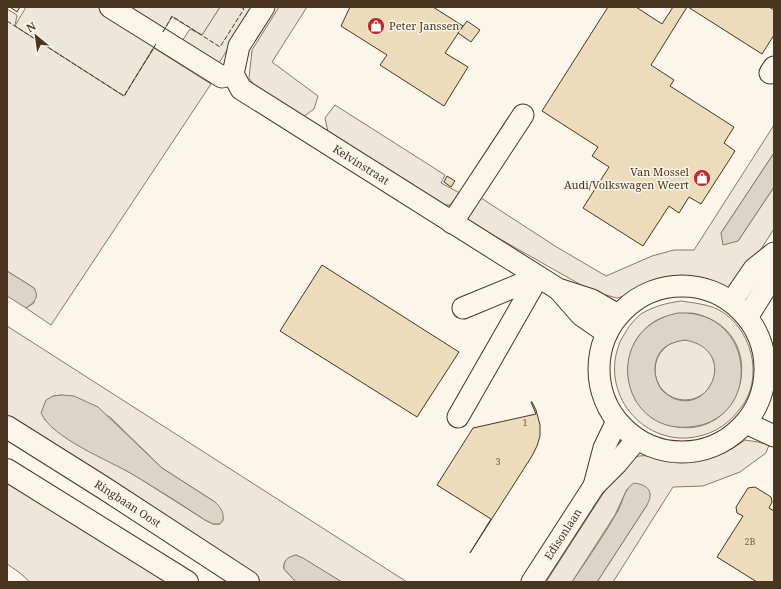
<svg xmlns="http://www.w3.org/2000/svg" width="781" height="589" font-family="'Noto Serif',serif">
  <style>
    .green { fill: #ede6d9; stroke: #887966; fill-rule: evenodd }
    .parking { fill: #ede7d9; stroke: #887966 }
    .water { fill: #dcd4c6; stroke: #887966; fill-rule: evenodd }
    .building { fill: #ecdcbc; stroke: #4a3520 }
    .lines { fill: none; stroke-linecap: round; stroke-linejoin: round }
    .minor-casing { stroke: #4a3520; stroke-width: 23 }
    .major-casing { stroke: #4a3520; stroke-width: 24 }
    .minor { stroke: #fbf6e9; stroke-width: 21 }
    .major { stroke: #fbf6e9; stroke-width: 22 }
    .fence { stroke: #4a3520; stroke-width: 1; stroke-dasharray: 5 2; stroke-linecap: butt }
    .labels { text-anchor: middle; stroke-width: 3; stroke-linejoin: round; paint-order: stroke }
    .number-label { font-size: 9px; fill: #725f47 }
    .poi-label { font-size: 11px; fill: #4a3520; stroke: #fbf6e9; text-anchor: start }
    .street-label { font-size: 11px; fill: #4a3520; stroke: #fbf6e9 }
  </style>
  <rect width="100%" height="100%" fill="#fbf6e9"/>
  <!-- green -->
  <g class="green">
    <path d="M220,7H254L219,63L182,41L190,29L202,35Z"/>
    <path d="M279,7H307L272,62L318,96L314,109L303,117L256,88L249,78L252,50Z"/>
    <path d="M7,9L17,15L15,26L124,96L154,48L211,84L51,325L26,308L34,303V288L7,271Z"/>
    <path d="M335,105L445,175L441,183L460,193L450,205H445L328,132L325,118Z"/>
    <path d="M774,125V153L721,233L738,241L774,187V229L733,292L712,282L680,279L645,289L629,295L617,298L602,294L583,286L468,221L466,210L478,196L555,246L606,276L652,256L674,250H694Z"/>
    <path d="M681,301C694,303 707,304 719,310C753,329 765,380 739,410C726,427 709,436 688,438C636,441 599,387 621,340C626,331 632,321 641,314C654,306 667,303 681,301ZM692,313C775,329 745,447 668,425C619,411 614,341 659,319C670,314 681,314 692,313Z"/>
    <path d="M7,326L407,582H342L296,555C288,558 283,560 284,569L296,582H261L7,415ZM62,395L110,417L162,468L215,502L223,520L220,524H213L205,520L131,473L68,439L44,419L53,396Z"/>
    <circle cx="685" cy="370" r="30"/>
    <path d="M745,440L758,442L769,445L766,453L740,472L703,486L673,487L613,582H597L647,505L627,489L615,515L572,582H546L617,472C623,467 631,458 639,456C651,454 670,462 682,462C707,463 725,454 745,440Z"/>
    <path d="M7,479L169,582H30L20,573L7,564Z"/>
  </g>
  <!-- parking -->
  <path class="parking" d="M26,7H220L202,35L172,17L124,96L15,26Z"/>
  <!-- water -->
  <g class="water">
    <path d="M774,153V187L738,241L723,245L721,233Z"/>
    <path d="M7,271L34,288C40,298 34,302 26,308L7,296Z"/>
    <path d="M678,313C756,309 764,420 690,427C618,434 601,328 678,313ZM685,340C739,350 710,415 673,398C667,395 660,390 658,383C651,369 656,348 673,343C677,341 681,341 685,340Z"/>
    <path d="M62,395L74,396L98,407L162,468L215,502C221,508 224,512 223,520L220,524H213L205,520C181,504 157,489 132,474C108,460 52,438 41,413L46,400L53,396Z"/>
    <path d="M634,483C649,485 654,492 647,505L597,582H572C588,558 605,534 619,509C623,500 625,488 634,483Z"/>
    <path d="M296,555L303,558L342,582H296L284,569C283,560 288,557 296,555Z"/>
  </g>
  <!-- building -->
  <g class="building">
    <path d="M10,7H20L17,12Z"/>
    <path d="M350,7H433L463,26L445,53L468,67L444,106L380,65L387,55L341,26Z"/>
    <path d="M608,7H636L662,24L673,7H687L651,65L674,80L670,86L734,127L724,143L735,151L701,204L689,197L679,213L669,206L643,246L583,208L609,167L592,156L598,147L542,111Z"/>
    <path d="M688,7H769L774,10V35L762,54Z"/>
    <path d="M467,21L480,30L471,42L458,33Z"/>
    <path d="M447,176L455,181L451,187L444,182Z"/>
    <path d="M322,265L459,352L417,417L280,331Z"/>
    <path d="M531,402H532L536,410L540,425V436L537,446L532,456L470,553L491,519L437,485L473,428L536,414Z"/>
    <path d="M755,487L771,497L772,502L769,508L774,511V582H757L717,557L743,516L737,513L736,507L748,488Z"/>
  </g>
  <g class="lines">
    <defs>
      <g id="minor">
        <path d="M110,7L222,77L233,74"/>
        <path id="s1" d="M264,7L239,46L233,74L241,89L558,289L592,300L618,315"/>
        <path d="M770,73L774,67"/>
        <path d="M452,223L523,115"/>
        <circle cx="682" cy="369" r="83"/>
        <path d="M559,290L581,315L607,333"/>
        <path d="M732,301L754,269L774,253"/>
        <path d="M748,316L770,281L774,267"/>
        <path d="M458,417L538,277L463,308"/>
        <path d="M746,423L774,436"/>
        <path d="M594,486L604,448L617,421"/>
        <path id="s2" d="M532,582L594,486L617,463L637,439"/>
      </g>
      <g id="major">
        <path id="s3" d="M7,427L104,488L248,582"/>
        <path d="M7,470L187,582"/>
      </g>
    </defs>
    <!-- minor casing -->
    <use href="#minor" class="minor-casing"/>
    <!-- major casing -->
    <use href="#major" class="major-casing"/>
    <!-- minor -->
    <use href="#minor" class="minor"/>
    <!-- major -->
    <use href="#major" class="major"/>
    <!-- fence -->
    <g class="fence">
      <path d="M7,21L124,96L156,44"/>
      <path d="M163,32L172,16L220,47L244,9L241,7"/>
    </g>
  </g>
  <!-- icons -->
  <defs>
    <symbol id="shop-disc" viewBox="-11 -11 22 22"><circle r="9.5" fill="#c62828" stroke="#fbf6e9"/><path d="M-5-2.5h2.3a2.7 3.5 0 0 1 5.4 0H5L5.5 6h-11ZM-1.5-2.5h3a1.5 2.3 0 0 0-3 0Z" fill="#fff"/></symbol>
  </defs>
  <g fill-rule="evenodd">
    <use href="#shop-disc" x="366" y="16" width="20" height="20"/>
    <use href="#shop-disc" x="692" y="168" width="20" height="20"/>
  </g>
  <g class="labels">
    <!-- number labels -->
    <g class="number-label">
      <text x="525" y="426">1</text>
      <text x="498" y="465">3</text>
      <text x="750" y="545">2B</text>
    </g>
    <!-- poi labels -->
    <g class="poi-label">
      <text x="389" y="30">Peter Janssen</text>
      <text x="689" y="176" text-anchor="end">Van Mossel<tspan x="689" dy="13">Audi/Volkswagen Weert</tspan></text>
    </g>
    <!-- street labels -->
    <g class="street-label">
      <text dy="4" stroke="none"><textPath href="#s1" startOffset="234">Kelvinstraat</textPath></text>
      <text dy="4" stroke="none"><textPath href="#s3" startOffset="143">Ringbaan Oost</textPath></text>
      <text dy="4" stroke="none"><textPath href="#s2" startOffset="57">Edisonlaan</textPath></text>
    </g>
  </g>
  <!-- border -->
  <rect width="781" height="589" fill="none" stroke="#4a3520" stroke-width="16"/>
  <!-- north arrow -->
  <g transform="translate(36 36) rotate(331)" stroke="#fbf6e9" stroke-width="3" paint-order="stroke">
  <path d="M0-3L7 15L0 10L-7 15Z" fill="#4a3520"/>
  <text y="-6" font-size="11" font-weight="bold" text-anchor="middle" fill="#4a3520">N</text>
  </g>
</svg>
